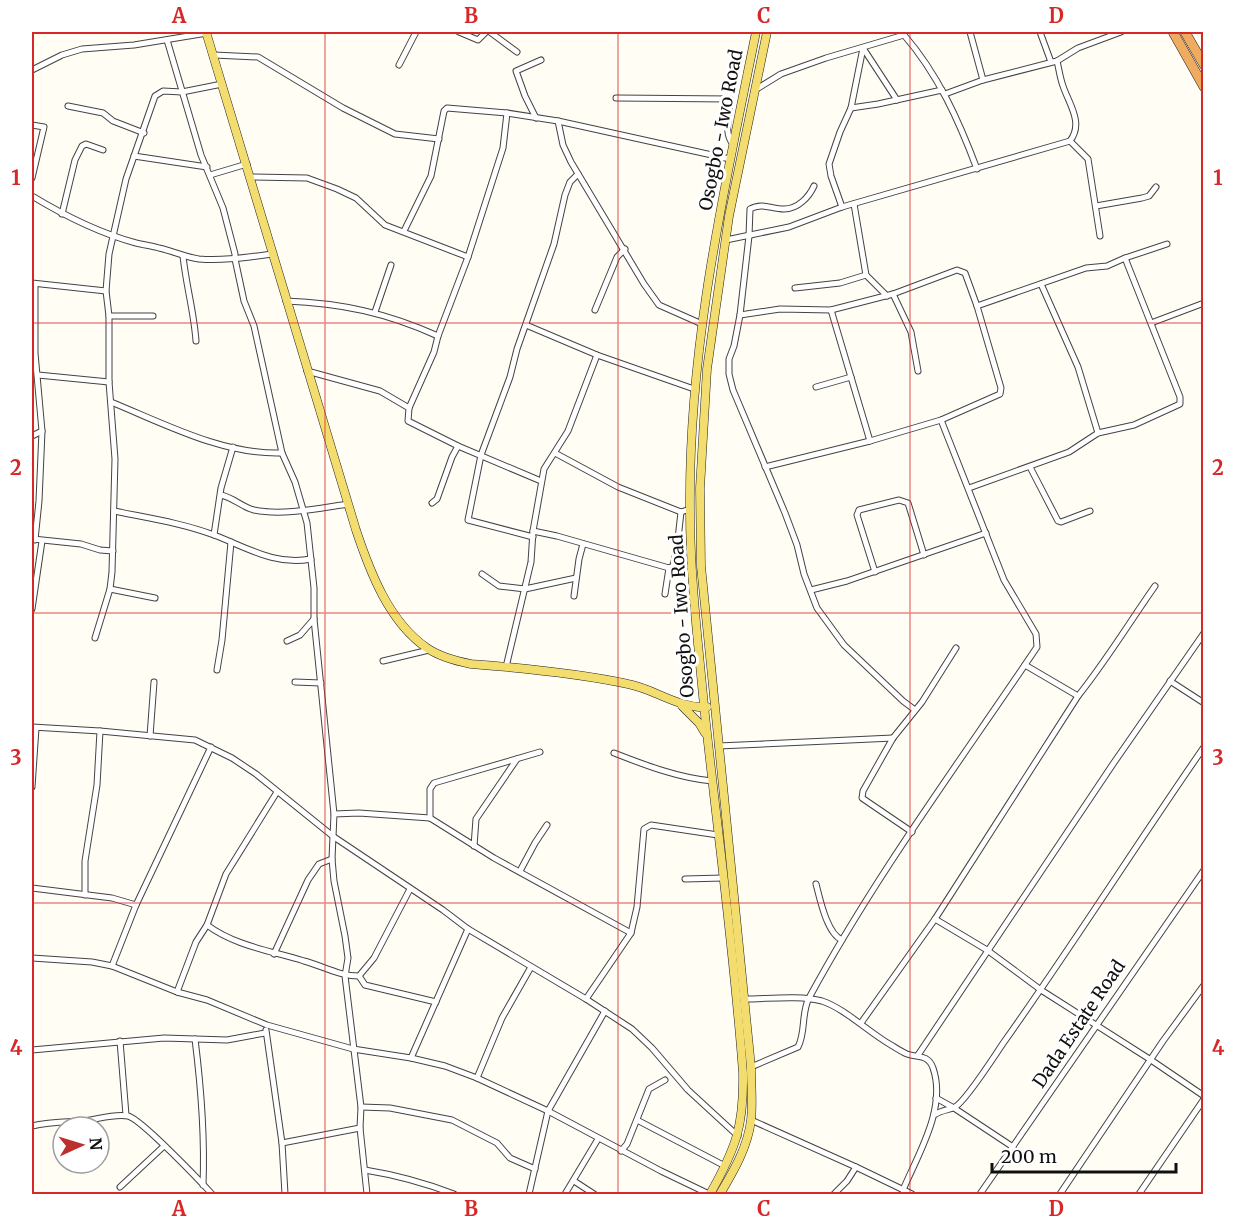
<svg xmlns="http://www.w3.org/2000/svg" width="1235" height="1226" font-family="Merriweather,serif">
  <style>
    .lines { fill: none; stroke-linecap: round; stroke-linejoin: round }
    .street-casing { stroke: #434343; stroke-width: 7 }
    .primary-casing { stroke: #212121; stroke-width: 9 }
    .highway-casing { stroke: #212121; stroke-width: 10 }
    .street { stroke: #fff; stroke-width: 5 }
    .primary { stroke: #f4dd6f; stroke-width: 8 }
    .highway { stroke: #efac61; stroke-width: 9 }
    .grid { fill: none; stroke: #d62828; stroke-width: 1.5; stroke-opacity: 0.55 }
    .labels { text-anchor: middle; stroke-width: 6; stroke-linejoin: round; paint-order: stroke }
    .street-label { font-size: 18px; fill: #101010; stroke: #fff }
    .neatline { fill: none; stroke: #d62828; stroke-width: 2 }
    .grid-label { font-size: 20px; text-anchor: middle; font-weight: bold; fill: #d62828 }
  </style>
  <rect width="100%" height="100%" fill="#fffdf4"/>
  <g class="lines">
    <defs>
      <g id="street">
        <path d="M459,32L478,40L486,32"/>
        <path d="M490,32L517,52"/>
        <path d="M970,32L983,80"/>
        <path d="M1040,32L1051,62"/>
        <path d="M167,40L201,155L223,208L235,254V259L244,301L254,326L282,453L295,482L307,523L314,588V619L334,814"/>
        <path d="M863,48L897,100"/>
        <path d="M214,55L258,57L343,108L395,134L439,139"/>
        <path d="M399,65L416,32"/>
        <path d="M32,70L62,55L82,49L134,45L207,33"/>
        <path d="M755,90L781,74L826,58L904,35C938,74 959,121 977,169"/>
        <path d="M945,94L983,80L1057,61L1078,48L1121,32"/>
        <path d="M616,98L730,99C730,114 723,133 733,144"/>
        <path d="M68,106L103,113L113,121L144,133"/>
        <path d="M851,108L878,104L942,90"/>
        <path d="M507,113L503,148L468,257L438,336L434,352L409,408L408,421L458,446L541,481"/>
        <path d="M536,118L525,96L516,71L541,60"/>
        <path d="M558,121L563,145L571,162L644,284L659,305L702,324"/>
        <path d="M32,125L44,127L32,178"/>
        <path d="M1070,141L1088,159L1100,236"/>
        <path d="M134,156L207,167"/>
        <path d="M210,175L247,164"/>
        <path d="M251,177L307,178L337,189L356,198L385,225L468,257"/>
        <path d="M814,186C809,197 798,209 784,209C771,209 762,202 750,209L749,236L740,315L734,346L729,359V374L733,390L785,513L797,545L804,574L817,608L844,645L903,701L915,710"/>
        <path d="M32,196C65,216 99,233 136,243C144,245 152,246 159,248C173,251 185,257 199,259C224,261 248,257 273,254"/>
        <path d="M854,204L866,275L887,296"/>
        <path d="M1096,206L1142,198L1149,196L1156,187"/>
        <path d="M842,207L831,176L829,164L840,132L851,108L863,48"/>
        <path d="M62,214L75,160L82,146L86,144L103,150"/>
        <path d="M404,231L431,176L444,111L447,108L507,113L558,121L730,159"/>
        <path d="M726,240L789,227L842,207L1070,141C1084,123 1069,104 1063,86C1060,78 1059,69 1057,61"/>
        <path d="M183,256C186,285 194,312 196,341"/>
        <path d="M32,283L106,291"/>
        <path d="M1041,284L1078,367L1098,433"/>
        <path d="M795,288L840,283L866,275"/>
        <path d="M893,294L911,332L918,371"/>
        <path d="M286,301C341,303 387,313 438,336"/>
        <path d="M977,306L1086,268L1107,266L1125,258L1167,244"/>
        <path d="M595,310L617,257L625,249"/>
        <path d="M831,310L870,441"/>
        <path d="M375,312L391,265"/>
        <path d="M740,315L780,309L831,310L893,294L957,270L965,273L977,306L1001,388L1000,394L941,420L870,441L765,467"/>
        <path d="M109,316H153"/>
        <path d="M1151,323L1204,303"/>
        <path d="M526,325L597,355L694,389"/>
        <path d="M307,371L380,391L409,408"/>
        <path d="M38,375L109,382"/>
        <path d="M816,387L851,377"/>
        <path d="M111,402C165,424 223,455 282,453"/>
        <path d="M32,436L42,431"/>
        <path d="M555,453L618,487L681,512L690,509"/>
        <path d="M1030,467L1058,521L1061,522L1090,511"/>
        <path d="M969,488L1069,452L1098,433L1134,425L1180,404V397L1125,258"/>
        <path d="M221,495C234,498 242,507 254,510C282,516 320,508 348,504"/>
        <path d="M432,503L437,499L452,457L458,446"/>
        <path d="M114,511C148,518 182,523 214,535C246,547 275,566 311,559"/>
        <path d="M533,531L557,536L669,568"/>
        <path d="M214,535L221,488L233,447"/>
        <path d="M533,537L468,520L481,455L510,377L517,349L554,244L565,195L570,182L578,174"/>
        <path d="M33,539L81,544L100,550L113,551"/>
        <path d="M35,540L39,501L42,431L35,353V284"/>
        <path d="M875,572L857,515L859,510L899,500L908,503L924,555"/>
        <path d="M482,574L499,586L525,589L576,578"/>
        <path d="M110,589L155,598"/>
        <path d="M811,590L847,581L986,533"/>
        <path d="M665,594L669,568L673,566L677,548L681,512"/>
        <path d="M574,596L579,559L583,544"/>
        <path d="M32,609L42,541"/>
        <path d="M95,638L110,589L112,572L115,459L109,382V316L106,291L109,254L126,179L155,96L163,91L182,92L222,84"/>
        <path d="M287,641L300,635L314,619"/>
        <path d="M383,661L429,650"/>
        <path d="M1025,665L1078,696"/>
        <path d="M506,667L531,562L533,531L544,469L568,431L597,355"/>
        <path d="M217,670L222,640L231,542"/>
        <path d="M1170,681L1204,703"/>
        <path d="M295,682L321,683"/>
        <path d="M32,727L100,731L195,740L232,758L256,774L334,837L443,910L468,929L586,999L632,1029L652,1048L688,1090L738,1136"/>
        <path d="M150,736L154,682"/>
        <path d="M718,746L893,738"/>
        <path d="M614,753C645,765 678,778 712,781"/>
        <path d="M32,787L36,728"/>
        <path d="M430,818V789L434,783L540,752"/>
        <path d="M912,832L862,798L863,791L893,738L922,702L956,648"/>
        <path d="M474,846L476,819L517,759"/>
        <path d="M520,871L535,843L547,825"/>
        <path d="M685,879L723,878"/>
        <path d="M816,884C820,899 827,934 842,940"/>
        <path d="M32,888L112,898L136,905"/>
        <path d="M85,895V861L97,785L100,731"/>
        <path d="M935,919L987,950L1041,990L1151,1060L1204,1096"/>
        <path d="M207,925C235,946 272,951 304,961C323,966 339,976 359,976L374,958L410,889"/>
        <path d="M274,954L308,880L319,864L332,859"/>
        <path d="M32,958L92,962L112,966L177,992L207,1000L267,1025L353,1049L411,1058L445,1066L477,1078L548,1111L661,1171L709,1194"/>
        <path d="M112,966L136,905L211,747"/>
        <path d="M359,976L365,985L436,1002"/>
        <path d="M177,992L196,942L207,925L226,874L277,792"/>
        <path d="M586,999L631,933L637,907L644,829L651,825L718,835"/>
        <path d="M744,999C768,999 799,995 822,1001C844,1008 871,1034 891,1045C896,1048 902,1052 907,1054C918,1058 928,1054 933,1068C947,1108 918,1154 903,1190"/>
        <path d="M861,1023L935,919L1078,696C1106,661 1129,623 1155,586"/>
        <path d="M266,1030L282,1143L285,1194"/>
        <path d="M195,1039C201,1087 205,1136 203,1185"/>
        <path d="M120,1041L126,1115"/>
        <path d="M32,1050L164,1038L227,1040L265,1033"/>
        <path d="M918,1055L1113,764L1204,633"/>
        <path d="M411,1058L468,929"/>
        <path d="M751,1067L798,1047C806,1032 801,1013 809,998C875,876 959,763 1037,647L1036,634L1004,580L941,420"/>
        <path d="M477,1078L502,1018L531,967"/>
        <path d="M936,1098L954,1108L1013,1147"/>
        <path d="M361,1107L390,1108L452,1120L497,1143L510,1158L535,1169"/>
        <path d="M934,1115C942,1110 949,1110 955,1107C966,1101 995,1055 1004,1042C1073,945 1136,845 1204,747"/>
        <path d="M637,1120L725,1166"/>
        <path d="M751,1120L856,1167L912,1194"/>
        <path d="M32,1126C48,1122 65,1122 82,1121C96,1120 114,1113 128,1116C141,1119 200,1181 212,1194"/>
        <path d="M282,1143L360,1128"/>
        <path d="M621,1151L627,1144L649,1089L665,1080"/>
        <path d="M365,1170C396,1175 425,1183 454,1194"/>
        <path d="M574,1181L594,1194"/>
        <path d="M120,1187L164,1146"/>
        <path d="M367,1194L360,1128L361,1107L345,976L348,958L345,936L334,881L332,859L334,814L359,813L430,818L494,858L631,933"/>
        <path d="M529,1194L548,1111L605,1011"/>
        <path d="M565,1194L598,1139"/>
        <path d="M834,1194L847,1181L856,1167"/>
        <path d="M980,1194L1204,870"/>
        <path d="M1060,1194L1163,1041L1204,985"/>
        <path d="M1139,1194L1204,1099"/>
      </g>
      <g id="primary">
        <path d="M206,32L356,530C370,572 389,622 427,648C440,657 456,661 471,664C523,668 577,673 628,684C655,689 679,709 707,707"/>
        <path d="M682,706L699,723L705,733"/>
        <path d="M710,1194C736,1148 744,1126 743,1073C734,950 717,828 704,706C698,641 690,576 690,511C688,348 724,190 756,32"/>
        <path d="M720,1194C733,1172 748,1147 751,1120C753,1102 751,1085 751,1067L701,566L700,488L707,369L729,216L767,32"/>
      </g>
      <g id="highway">
        <path d="M1173,32L1204,87"/>
        <path d="M1185,32L1204,65"/>
      </g>
    </defs>
    <!-- street casing -->
    <use href="#street" class="street-casing"/>
    <!-- primary casing -->
    <use href="#primary" class="primary-casing"/>
    <!-- highway casing -->
    <use href="#highway" class="highway-casing"/>
    <!-- street -->
    <use href="#street" class="street"/>
    <!-- primary -->
    <use href="#primary" class="primary"/>
    <!-- highway -->
    <use href="#highway" class="highway"/>
  </g>
  <!-- grid -->
  <path class="grid" d="M325,32V1194M618,32V1194M910,32V1194M32,323H1204M32,613H1204M32,903H1204"/>
  <g class="labels">
    <!-- street labels -->
    <g class="street-label">
      <text transform="translate(721 130) rotate(-79)" y="6">Osogbo - Iwo Road</text>
      <text transform="translate(682 616) rotate(-94)" y="6">Osogbo - Iwo Road</text>
      <text transform="translate(1079 1024) rotate(-56)" y="6">Dada Estate Road</text>
    </g>
  </g>
  <!-- border -->
  <rect width="1235" height="1226" fill="none" stroke="#ffffff" stroke-width="66"/>
  <!-- north arrow -->
  <g transform="translate(81 1145) rotate(86)"><circle r="28" fill="#ffffff" stroke="#9f9f9f" stroke-width="1.5"/>
  <path d="M0-4.5L10 22L0 15L-10 22Z" fill="#bd2f2b"/>
  <text y="-9" font-size="16" font-weight="bold" text-anchor="middle" fill="#101010">N</text>
  </g>
  <!-- scale -->
  <path d="M992 1163v9h184v-9" fill="none" stroke="#101010" stroke-width="3"/>
  <text x="1001" y="1163" font-size="18" fill="#101010" stroke="#ffffff" stroke-width="4.5" paint-order="stroke">200 m</text>
  <rect x="33" y="33" width="1169" height="1160" class="neatline"/>
  <g class="grid-label">
    <text x="179" y="23">A</text>
    <text x="471" y="23">B</text>
    <text x="764" y="23">C</text>
    <text x="1056" y="23">D</text>
    <text x="16" y="185">1</text>
    <text x="1218" y="185">1</text>
    <text x="16" y="475">2</text>
    <text x="1218" y="475">2</text>
    <text x="16" y="765">3</text>
    <text x="1218" y="765">3</text>
    <text x="16" y="1055">4</text>
    <text x="1218" y="1055">4</text>
    <text x="179" y="1216">A</text>
    <text x="471" y="1216">B</text>
    <text x="764" y="1216">C</text>
    <text x="1056" y="1216">D</text>
  </g>
</svg>
